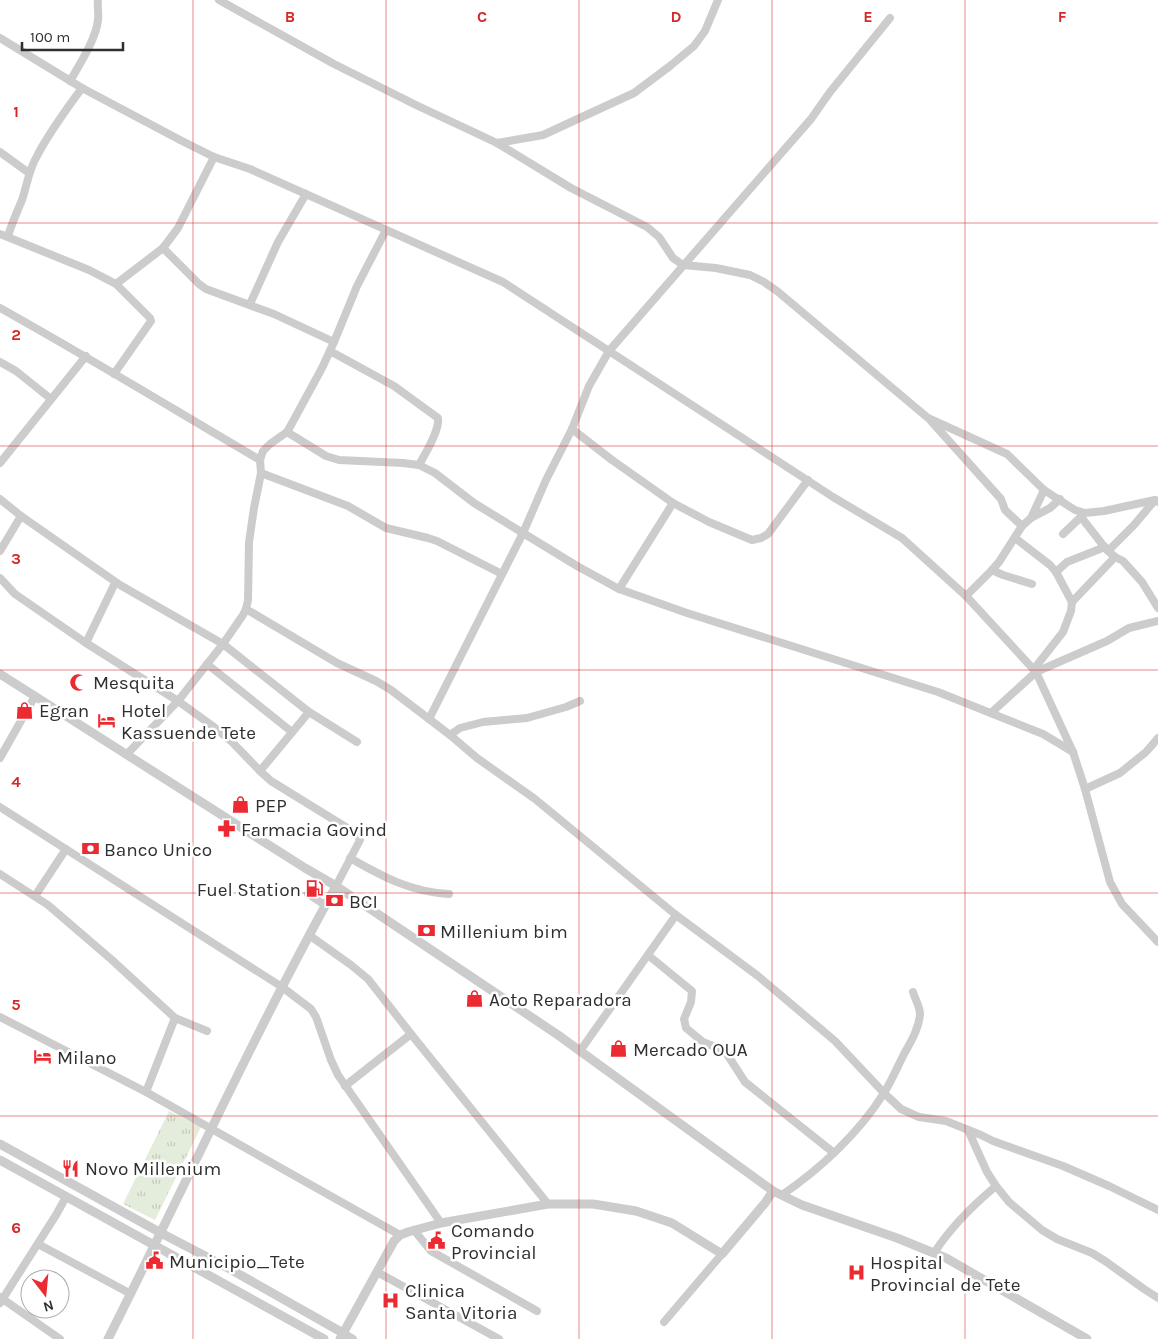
<svg xmlns="http://www.w3.org/2000/svg" width="1158" height="1339" font-family="Karla,sans-serif">
  <style>
    .grass { fill: url(#grass-tufts) }
    .lines { fill: none; stroke-linecap: round; stroke-linejoin: round }
    .minor { stroke: #ccc; stroke-width: 8 }
    .tertiary { stroke: #ccc; stroke-width: 9 }
    .grid { fill: none; stroke: #d62828; stroke-width: 1; stroke-opacity: 0.55 }
    .labels { text-anchor: middle; stroke-width: 5; stroke-linejoin: round; paint-order: stroke }
    .poi-label { font-size: 19px; fill: #2f2f2f; stroke: #fff; text-anchor: start }
    .grid-label { font-size: 16px; text-anchor: middle; font-weight: bold; fill: #d62828; stroke: #fff; stroke-width: 5; stroke-linejoin: round; paint-order: stroke }
  </style>
  <defs>
    <pattern id="grass-tufts" width="24" height="20" patternUnits="userSpaceOnUse" patternTransform="scale(1.25)"><rect width="24" height="20" fill="#e4ecdc"/><path d="M3 7l-1-3M5 7V3M7 7l1-3M15 17l-1-3M17 17v-4M19 17l1-3" fill="none" stroke="#c4cbbd"/></pattern>
  </defs>
  <rect width="100%" height="100%" fill="#fff"/>
  <!-- grass -->
  <path class="grass" d="M169,1111L201,1127L155,1220L123,1204Z"/>
  <g class="lines">
    <!-- minor -->
    <g class="minor">
      <path d="M219,0L334,64L416,105L497,143L571,188L647,227L659,237L673,258L683,265L716,268L750,275L764,282L777,291L928,418L1007,454L1044,490L1075,510L1085,513L1104,511L1155,500L1158,502"/>
      <path d="M0,38L82,88L182,141L214,157L250,169L503,282L833,497L902,538L966,596L1036,672L1073,752L1085,789L1110,882L1122,904L1158,942"/>
      <path d="M70,81C80,64 96,39 98,20C99,13 97,6 98,0"/>
      <path d="M497,143L543,135L634,93L670,66L694,46L705,31L718,0"/>
      <path d="M0,152L29,173"/>
      <path d="M0,234L89,270L116,284L150,318L151,321L114,374"/>
      <path d="M8,236C12,223 17,212 22,200C27,185 29,169 37,156C50,131 66,110 82,88"/>
      <path d="M163,248L199,284L206,289L274,314L334,342"/>
      <path d="M116,284L163,248L178,228L214,157"/>
      <path d="M250,304L278,242L306,194"/>
      <path d="M0,308C88,357 173,409 260,460"/>
      <path d="M330,351L394,386L438,418C440,430 425,454 419,465"/>
      <path d="M0,362L16,371L51,399"/>
      <path d="M931,421L1001,499L1005,510L1022,526"/>
      <path d="M572,429L612,460L673,503L709,522L752,540L761,538L768,534L808,480"/>
      <path d="M287,432L326,456L339,460L403,463L419,465L435,473L474,503L523,533L577,566L619,589L687,613L938,692L1043,734L1073,752"/>
      <path d="M0,463L86,356"/>
      <path d="M261,473L348,506L386,528L428,538L437,541L502,574"/>
      <path d="M0,499L21,516L120,585L223,644L309,712L357,742"/>
      <path d="M1081,517L1106,549L1115,557L1123,561L1142,582L1158,608"/>
      <path d="M1031,518L1050,508L1060,499"/>
      <path d="M1063,534L1083,515"/>
      <path d="M1015,538L1050,565L1056,572L1072,602L1071,611L1063,632L1034,669"/>
      <path d="M0,551L21,516"/>
      <path d="M1108,551L1134,525L1155,500"/>
      <path d="M992,570L1003,575L1032,584"/>
      <path d="M1056,572L1067,562L1105,547"/>
      <path d="M0,578L15,594L86,643L178,701L214,727L232,742L260,771L271,781L357,834L360,840L336,886"/>
      <path d="M619,589L673,503"/>
      <path d="M966,596L992,570L999,562L1022,526L1031,518L1044,490"/>
      <path d="M1072,602L1115,557"/>
      <path d="M246,609L337,663L376,681L391,690L450,735L477,758L535,799L676,915L758,976L835,1041L884,1093L901,1109L919,1117L946,1121L981,1135L993,1141L1063,1166L1109,1186L1158,1210"/>
      <path d="M86,643L115,583"/>
      <path d="M207,664L292,732"/>
      <path d="M991,713L1036,672L1107,641L1129,628L1158,621"/>
      <path d="M429,719L523,533L546,480L572,429L589,386L609,351L811,119L830,92L890,18"/>
      <path d="M450,735L460,728L483,722L527,718L566,707L580,701"/>
      <path d="M127,754L178,701L223,644L243,615L246,609L248,600L249,542L254,508L261,473L260,460L263,451L270,444L287,432L291,425L322,368L334,342L357,286L386,230"/>
      <path d="M0,758L35,696"/>
      <path d="M260,771L309,712"/>
      <path d="M1085,789L1120,773L1146,752L1158,738"/>
      <path d="M0,807L282,987L311,1009L316,1017L331,1060L338,1075L441,1223"/>
      <path d="M350,858C383,877 411,892 449,894"/>
      <path d="M0,874L48,905L112,960L175,1018L207,1031"/>
      <path d="M308,894L325,905"/>
      <path d="M35,896L66,849"/>
      <path d="M309,935L351,965L368,979L411,1034L548,1204"/>
      <path d="M648,955L692,991L691,1002L684,1019L686,1028L703,1042L725,1051L745,1082L834,1153"/>
      <path d="M0,1017L146,1092L400,1235"/>
      <path d="M580,1051L676,915"/>
      <path d="M345,1086L411,1034"/>
      <path d="M146,1092L175,1018"/>
      <path d="M968,1130L987,1172L996,1186L1009,1202L1042,1230L1057,1239L1092,1253L1105,1261L1144,1289L1158,1298"/>
      <path d="M782,1195C820,1169 859,1133 884,1093C891,1082 897,1068 903,1056C910,1043 919,1029 920,1014C920,1007 915,999 913,992"/>
      <path d="M414,1230L431,1251L537,1311"/>
      <path d="M38,1244L131,1294"/>
      <path d="M934,1253C951,1227 972,1206 996,1186"/>
      <path d="M377,1272L499,1339"/>
      <path d="M0,1297L60,1339"/>
      <path d="M0,1303L56,1215L66,1197"/>
      <path d="M664,1322L722,1254"/>
      <path d="M343,1333L353,1339"/>
    </g>
    <!-- tertiary -->
    <g class="tertiary">
      <path d="M0,674L305,868L336,886L558,1035L773,1191L802,1205L897,1238L946,1258L1087,1339"/>
      <path d="M0,1144L161,1233L230,1269L343,1333"/>
      <path d="M0,1160L324,1339"/>
      <path d="M108,1339C184,1188 254,1034 336,886"/>
      <path d="M340,1339L394,1241L400,1235L408,1232L441,1223L548,1204H593L636,1211L672,1223L722,1254L765,1203L773,1191"/>
    </g>
  </g>
  <!-- grid -->
  <path class="grid" d="M193,0V1339M386,0V1339M579,0V1339M772,0V1339M965,0V1339M0,223H1158M0,446H1158M0,670H1158M0,893H1158M0,1116H1158"/>
  <!-- icons -->
  <defs>
    <symbol id="mosque-bare" viewBox="-9 -9 18 18"><path d="M3.5-4.9A6 6 0 1 0 3.5 4.9A5 5 0 1 1 3.5-4.9Z" fill="#ec2a31" stroke="#fff" stroke-width="2.5" paint-order="stroke"/></symbol>
    <symbol id="shop-bare" viewBox="-9 -9 18 18"><path d="M-5-2.5h2.3a2.7 3.5 0 0 1 5.4 0H5L5.5 6h-11ZM-1.5-2.5h3a1.5 2.3 0 0 0-3 0Z" fill="#ec2a31" stroke="#fff" stroke-width="2.5" paint-order="stroke"/></symbol>
    <symbol id="hotel-bare" viewBox="-9 -9 18 18"><path d="M-6-4.5h1.5V1H6V5H4.5V3h-9V5H-6ZM-4 0a1.8 1.8 0 1 1 3.6 0ZM.5 0V-2.5h3Q6-2.5 6 0Z" fill="#ec2a31" stroke="#fff" stroke-width="2.5" paint-order="stroke"/></symbol>
    <symbol id="pharmacy-bare" viewBox="-9 -9 18 18"><path d="M-2-6h4v4h4v4h-4v4h-4v-4h-4v-4h4Z" fill="#ec2a31" stroke="#fff" stroke-width="2.5" paint-order="stroke"/></symbol>
    <symbol id="bank-bare" viewBox="-9 -9 18 18"><path d="M-6-4H6V4H-6ZM0-2.3a2.3 2.3 0 1 0 0 4.6a2.3 2.3 0 1 0 0-4.6Z" fill="#ec2a31" stroke="#fff" stroke-width="2.5" paint-order="stroke"/></symbol>
    <symbol id="fuel-bare" viewBox="-9 -9 18 18"><path d="M-5.5-6h7V0h2V4h1.3V-2.5L3-4.5l.8-.8L6-3V5H2.5V1h-1V6h-7ZM-4.2-4.7v3.2H.2V-4.7Z" fill="#ec2a31" stroke="#fff" stroke-width="2.5" paint-order="stroke"/></symbol>
    <symbol id="restaurant-bare" viewBox="-9 -9 18 18"><path d="M-5-6h1v4h1v-4h1v4h1v-4h1v5L-1.5 .5V6h-2V.5L-5-1ZM5-6V6H3V1.5H1.5Q1.5-4 5-6Z" fill="#ec2a31" stroke="#fff" stroke-width="2.5" paint-order="stroke"/></symbol>
    <symbol id="civic-bare" viewBox="-9 -9 18 18"><path d="M-.6-6.5H3V-4.5H.6V-3L4-1V1h2V6H-6V1h2V-1L-.6-3ZM-1.2 2.5V6h2.4V2.5Z" fill="#ec2a31" stroke="#fff" stroke-width="2.5" paint-order="stroke"/></symbol>
    <symbol id="hospital-bare" viewBox="-9 -9 18 18"><path d="M-5-5h3v3.5h4V-5h3V5h-3V1.5h-4V5h-3Z" fill="#ec2a31" stroke="#fff" stroke-width="2.5" paint-order="stroke"/></symbol>
  </defs>
  <g fill-rule="evenodd">
    <use href="#mosque-bare" x="66" y="670" width="25" height="25"/>
    <use href="#shop-bare" x="12" y="698" width="25" height="25"/>
    <use href="#hotel-bare" x="94" y="708" width="25" height="25"/>
    <use href="#shop-bare" x="228" y="792" width="25" height="25"/>
    <use href="#pharmacy-bare" x="214" y="816" width="25" height="25"/>
    <use href="#bank-bare" x="78" y="836" width="25" height="25"/>
    <use href="#fuel-bare" x="302" y="876" width="25" height="25"/>
    <use href="#bank-bare" x="322" y="888" width="25" height="25"/>
    <use href="#bank-bare" x="414" y="918" width="25" height="25"/>
    <use href="#shop-bare" x="462" y="986" width="25" height="25"/>
    <use href="#shop-bare" x="606" y="1036" width="25" height="25"/>
    <use href="#hotel-bare" x="30" y="1044" width="25" height="25"/>
    <use href="#restaurant-bare" x="58" y="1156" width="25" height="25"/>
    <use href="#civic-bare" x="424" y="1228" width="25" height="25"/>
    <use href="#civic-bare" x="142" y="1248" width="25" height="25"/>
    <use href="#hospital-bare" x="844" y="1260" width="25" height="25"/>
    <use href="#hospital-bare" x="378" y="1288" width="25" height="25"/>
  </g>
  <g class="labels">
    <!-- poi labels -->
    <g class="poi-label">
      <text x="93" y="689">Mesquita</text>
      <text x="39" y="717">Egran</text>
      <text x="121" y="717">Hotel<tspan x="121" dy="22">Kassuende Tete</tspan></text>
      <text x="255" y="812">PEP</text>
      <text x="241" y="836">Farmacia Govind</text>
      <text x="104" y="856">Banco Unico</text>
      <text x="301" y="896" text-anchor="end">Fuel Station</text>
      <text x="349" y="908">BCI</text>
      <text x="440" y="938">Millenium bim</text>
      <text x="489" y="1006">Aoto Reparadora</text>
      <text x="633" y="1056">Mercado OUA</text>
      <text x="57" y="1064">Milano</text>
      <text x="85" y="1175">Novo Millenium</text>
      <text x="451" y="1237">Comando<tspan x="451" dy="22">Provincial</tspan></text>
      <text x="169" y="1268">Municipio_Tete</text>
      <text x="870" y="1269">Hospital<tspan x="870" dy="22">Provincial de Tete</tspan></text>
      <text x="405" y="1297">Clinica<tspan x="405" dy="22">Santa Vitoria</tspan></text>
    </g>
  </g>
  <g class="grid-label">
    <text x="290" y="22">B</text>
    <text x="482" y="22">C</text>
    <text x="676" y="22">D</text>
    <text x="868" y="22">E</text>
    <text x="1062" y="22">F</text>
    <text x="16" y="117">1</text>
    <text x="16" y="340">2</text>
    <text x="16" y="564">3</text>
    <text x="16" y="787">4</text>
    <text x="16" y="1010">5</text>
    <text x="16" y="1233">6</text>
  </g>
  <!-- north arrow -->
  <g transform="translate(45 1294) rotate(164)"><circle r="24" fill="#ffffff" stroke="#acacac"/>
  <path d="M0-4L9 19L0 12L-9 19Z" fill="#ec2a31"/>
  <text y="-8" font-size="14" font-weight="bold" text-anchor="middle" fill="#2f2f2f">N</text>
  </g>
  <!-- scale -->
  <path d="M22 42v8h101v-8" fill="none" stroke="#2f2f2f" stroke-width="2.5"/>
  <text x="30" y="42" font-size="15" fill="#2f2f2f" stroke="#ffffff" stroke-width="4" paint-order="stroke">100 m</text>
</svg>
